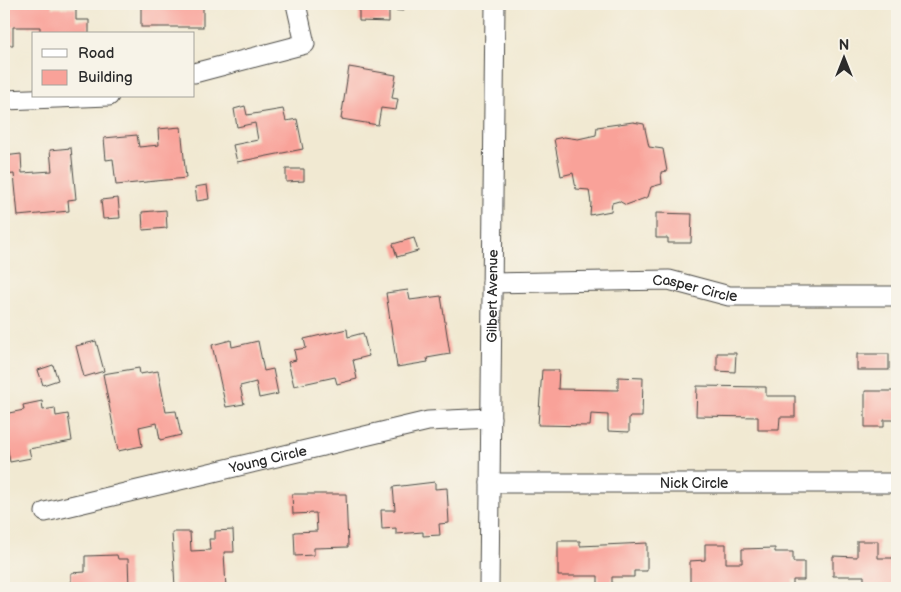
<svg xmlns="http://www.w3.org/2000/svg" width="901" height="592" font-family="'Balsamiq Sans',sans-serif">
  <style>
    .building { fill: #f9a299 }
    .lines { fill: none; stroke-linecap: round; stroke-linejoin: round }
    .street-casing { stroke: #494844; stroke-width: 21 }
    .street { stroke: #fff; stroke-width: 19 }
    .labels { text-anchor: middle; stroke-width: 5; stroke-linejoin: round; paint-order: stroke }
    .street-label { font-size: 14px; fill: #2b2b2b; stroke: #f7f3e8 }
  </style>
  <rect width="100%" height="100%" fill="#f7f3e8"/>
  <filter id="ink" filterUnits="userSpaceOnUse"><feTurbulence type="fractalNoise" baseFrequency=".02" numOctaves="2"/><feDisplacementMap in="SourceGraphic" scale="10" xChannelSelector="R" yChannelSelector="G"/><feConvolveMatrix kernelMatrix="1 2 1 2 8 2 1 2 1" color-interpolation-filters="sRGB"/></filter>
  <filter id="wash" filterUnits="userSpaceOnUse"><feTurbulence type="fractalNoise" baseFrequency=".0096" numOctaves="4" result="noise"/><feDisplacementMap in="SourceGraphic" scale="20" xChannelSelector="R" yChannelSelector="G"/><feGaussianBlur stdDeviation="1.12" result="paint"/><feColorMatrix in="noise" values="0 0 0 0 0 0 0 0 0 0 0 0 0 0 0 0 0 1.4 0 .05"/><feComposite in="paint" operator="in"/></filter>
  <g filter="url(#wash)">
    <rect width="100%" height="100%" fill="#f1e9d2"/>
    <g id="blocks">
      <!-- building -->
      <g class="building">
        <path d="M4,4H52V8H76V20H89V34H40V27H13V45H4Z"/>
        <rect x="141" y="4" width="62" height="23"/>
        <path d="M346,4H404V11L389,10V22L359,21V6H346Z"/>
        <path d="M349,67L396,75L392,98L398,99L396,110L381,108L378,125L341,119Z"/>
        <path d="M245,106L247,115L283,109L286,121L297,119L303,149L237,162L233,145L258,140L255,123L237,127L234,109Z"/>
        <path d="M633,122L644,124L649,147L663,149L667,171L661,172L662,184L651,187L648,197L626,205L619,201L612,203L611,211L590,215L591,203L589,190L576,189L573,173L561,176L554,139L564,137L578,139L596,135L597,127Z"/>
        <path d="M181,127L186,178L116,185L113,159L106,160L104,138L137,135L139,147L159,145L158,129Z"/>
        <path d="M71,148L76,199L68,200L69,211L18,216L14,174L4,175V156L21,154L22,173L52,171L50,150Z"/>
        <path d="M286,169H304V181L286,182Z"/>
        <path d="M207,185L209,199L197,201L195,187Z"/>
        <path d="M118,198L120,218L103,219L101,200Z"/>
        <path d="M166,210L167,228L143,230L142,212Z"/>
        <path d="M656,213L692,214L691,243H668V238H656Z"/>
        <path d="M414,238L418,251L397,257L393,244Z"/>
        <path d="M408,290L410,300L441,296L450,354L427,358L428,362L397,367L386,293Z"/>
        <path d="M347,329L348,337L363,333L369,356L353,360L357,379L337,384L335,377L294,386L288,362L296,360L294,350L306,348L304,339Z"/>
        <path d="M231,340L232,347L258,341L264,371L273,369L278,394L259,398L256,382L240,386L244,404L226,407L212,345Z"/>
        <path d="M96,341L104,371L84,377L76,346Z"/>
        <path d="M717,353H736L735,372L717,371Z"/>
        <rect x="857" y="354" width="32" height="16"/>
        <path d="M53,365L58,380L43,385L38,370Z"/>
        <path d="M139,368L140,374L158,371L166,412L176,411L181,435L160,440L157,423L139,427L142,446L118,451L103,374Z"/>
        <path d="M542,370H559L558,389L618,390V377L643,378L642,417H629V432L608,431V415L591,414L590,426L538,425Z"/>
        <path d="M697,386L766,387V396H795V417H780L779,430H758V417L696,416Z"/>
        <path d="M865,391H897V420H884V427H865Z"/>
        <path d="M42,401L43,410L55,408L56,416L68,414L72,441L29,449L31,458L10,462L7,445H4V414L24,410L23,405Z"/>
        <path d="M435,482V489L447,488L449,523L439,524L440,535L423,536V532L396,534V528L382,529L381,510H395L393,487Z"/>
        <path d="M292,494H346L348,547L314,548V555L295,556L294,532L317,531L316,513L293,514Z"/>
        <path d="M233,530L234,552H224L226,588H175L172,532H190L191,551L210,550L209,539H215V531Z"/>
        <path d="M558,541H580V546L647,543V571H634V577H612V585H598V576H558Z"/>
        <path d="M857,541H878V558H897V587L864,588V576H833V556L857,557Z"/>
        <path d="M705,544H726V563H742V549L775,548V552H793V562H804V580H793V588H690V561L705,560Z"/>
        <path d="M117,555L118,559H128L129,588H71V573L85,572V556Z"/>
      </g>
    </g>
  </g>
  <g filter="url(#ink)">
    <use href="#blocks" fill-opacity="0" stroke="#494844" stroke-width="1"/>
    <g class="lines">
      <defs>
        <g id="street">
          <path d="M194,73L305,44L296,4"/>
          <path d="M4,100L109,96"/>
          <path id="s1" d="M492,283L669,280L729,296H897"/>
          <path id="s2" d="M490,483H897"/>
          <path id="s3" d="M45,512L428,421L491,418"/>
          <path id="s4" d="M489,588L495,4"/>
        </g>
      </defs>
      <!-- street casing -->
      <use href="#street" class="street-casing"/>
      <!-- street -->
      <use href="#street" class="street"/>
    </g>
  </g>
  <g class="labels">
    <!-- street labels -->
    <g class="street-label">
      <text dy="5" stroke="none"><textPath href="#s1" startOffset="204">Casper Circle</textPath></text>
      <text dy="5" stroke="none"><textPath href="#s4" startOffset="292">Gilbert Avenue</textPath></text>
      <text dy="5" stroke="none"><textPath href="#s3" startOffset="229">Young Circle</textPath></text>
      <text dy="5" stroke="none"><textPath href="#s2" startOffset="204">Nick Circle</textPath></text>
    </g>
  </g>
  <!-- margin -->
  <rect width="901" height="592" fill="none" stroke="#f7f3e8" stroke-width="20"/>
  <!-- legend -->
  <rect x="32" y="32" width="162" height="65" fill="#f7f3e8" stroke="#a5a39c"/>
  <rect x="42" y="49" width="25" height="8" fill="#ffffff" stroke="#a5a39c"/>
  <text x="78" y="58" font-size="15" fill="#2b2b2b">Road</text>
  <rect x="42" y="70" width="25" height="15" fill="#f9a299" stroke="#a5a39c"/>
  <text x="78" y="82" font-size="15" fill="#2b2b2b">Building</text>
  <!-- north arrow -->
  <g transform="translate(844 58)" stroke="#f7f3e8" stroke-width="4" paint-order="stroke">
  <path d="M0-4L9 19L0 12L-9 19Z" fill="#2b2b2b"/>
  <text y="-8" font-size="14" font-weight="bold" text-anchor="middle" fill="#2b2b2b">N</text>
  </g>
</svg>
